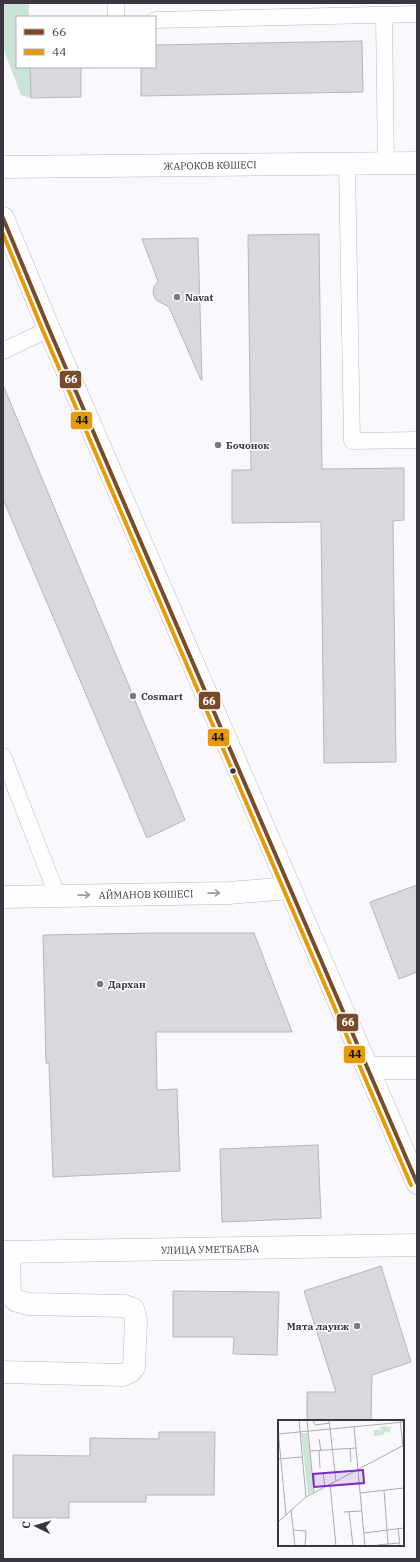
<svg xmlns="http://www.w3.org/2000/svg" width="420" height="1562" font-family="'IBM Plex Serif',serif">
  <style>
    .green { fill: #cce4d6 }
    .building { fill: #dad8df; stroke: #b7b5bd }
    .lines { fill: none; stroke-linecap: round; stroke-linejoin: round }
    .service-casing { stroke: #bcb9c1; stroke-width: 17 }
    .minor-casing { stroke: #bcb9c1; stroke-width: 23 }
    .tertiary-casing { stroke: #bcb9c1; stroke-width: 23 }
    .secondary-casing { stroke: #bcb9c1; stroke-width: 23 }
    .service { stroke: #fefeff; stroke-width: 16 }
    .minor { stroke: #fefeff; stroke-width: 22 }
    .tertiary { stroke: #fefeff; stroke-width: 22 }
    .secondary { stroke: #fefeff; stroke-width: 22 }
    .bus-1-casing { stroke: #fff; stroke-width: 7 }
    .bus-2-casing { stroke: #fff; stroke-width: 7 }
    .bus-1 { stroke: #7a4b2a; stroke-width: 4 }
    .bus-2 { stroke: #e49b07; stroke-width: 4 }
    .oneway { stroke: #9c9aa0 }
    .poi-dot { fill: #7d7a83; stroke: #fff; stroke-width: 1.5 }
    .bus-dot { fill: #393642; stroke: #fff; stroke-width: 1.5 }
    .labels { text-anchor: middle; stroke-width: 3; stroke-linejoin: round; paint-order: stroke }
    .street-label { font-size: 10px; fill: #393642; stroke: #fff }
    .poi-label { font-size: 10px; font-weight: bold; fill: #393642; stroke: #fff; text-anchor: start }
    .inset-road { fill: none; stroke: #adaab2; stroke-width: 1 }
    .view { fill: #7b2cbf; fill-opacity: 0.15; stroke: #7b2cbf; stroke-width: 2 }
    .inset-edge { fill: none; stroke: #393642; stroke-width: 2 }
    .line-badge { stroke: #fff; stroke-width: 1.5 }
    .badge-label { font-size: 11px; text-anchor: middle; font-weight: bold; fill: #fff }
    .pale-badge-label { font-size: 11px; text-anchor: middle; font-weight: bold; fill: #111 }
  </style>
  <rect width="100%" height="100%" fill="#faf8fd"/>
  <!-- green -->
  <path class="green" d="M3,3H29V17H17V67H30L31,98L21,95L3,48Z"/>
  <!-- building -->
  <g class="building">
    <path d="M362,41L363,92L141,96V67H155V45Z"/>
    <path d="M30,67H81V97L31,98Z"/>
    <path d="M319,234L322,469L404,468V520L393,521L396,762L324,763L321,522L232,523V470H251L248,235Z"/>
    <path d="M198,238L202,380H201L169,307L156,300L153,294L154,287L158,281L142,239Z"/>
    <path d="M3,385L185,820L147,838L3,499Z"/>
    <path d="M417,885V972L399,979L370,902Z"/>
    <path d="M153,933H254L292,1032H156L157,1090L177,1089L180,1171L53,1177L49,1063H46L43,935Z"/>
    <path d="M318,1145L321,1218L222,1222L220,1149Z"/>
    <path d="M381,1266L411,1362L372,1375L371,1421H307V1392H336L304,1291Z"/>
    <path d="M173,1291L279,1292L277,1355L233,1354L234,1337H173Z"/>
    <path d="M159,1432H215L214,1495H146V1502H69V1518H13V1455L90,1456V1438L159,1439Z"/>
  </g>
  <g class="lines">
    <defs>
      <g id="service">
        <path d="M116,3V17"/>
        <path d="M384,16L386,164"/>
        <path d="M155,20L417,14"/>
        <path d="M347,164L352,441L417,440"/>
        <path d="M3,351L49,329"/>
        <path d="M3,756L57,895"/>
      </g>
      <g id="minor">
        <path d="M3,897L229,893L289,888"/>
        <path d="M3,1252L417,1245"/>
        <path d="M3,1372L123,1375L130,1372L134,1367L136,1320L133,1309L125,1306L28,1304L17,1301L10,1295L9,1252"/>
      </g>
      <path id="tertiary" d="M368,1068H417"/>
      <g id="secondary">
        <path d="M3,167L417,163"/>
        <path d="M3,218L49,329L417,1183"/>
      </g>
    </defs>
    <!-- service casing -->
    <use href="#service" class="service-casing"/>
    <!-- minor casing -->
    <use href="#minor" class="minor-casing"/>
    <!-- tertiary casing -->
    <use href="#tertiary" class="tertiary-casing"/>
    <!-- secondary casing -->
    <use href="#secondary" class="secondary-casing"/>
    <!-- service -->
    <use href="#service" class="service"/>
    <!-- minor -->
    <use href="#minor" class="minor"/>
    <!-- tertiary -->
    <use href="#tertiary" class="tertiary"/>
    <!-- secondary -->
    <use href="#secondary" class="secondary"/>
    <defs>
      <path id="bus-1" d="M3,218L49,329L417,1183"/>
      <path id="bus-2" d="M3,234L43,331L411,1185"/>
    </defs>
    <!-- bus-1 casing -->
    <use href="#bus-1" class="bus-1-casing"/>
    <!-- bus-2 casing -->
    <use href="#bus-2" class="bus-2-casing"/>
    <!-- bus-1 -->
    <use href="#bus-1" class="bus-1"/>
    <!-- bus-2 -->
    <use href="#bus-2" class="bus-2"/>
  </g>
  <!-- one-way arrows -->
  <defs><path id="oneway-shaft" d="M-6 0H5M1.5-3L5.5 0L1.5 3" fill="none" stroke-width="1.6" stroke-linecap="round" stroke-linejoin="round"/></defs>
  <g class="oneway">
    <use href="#oneway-shaft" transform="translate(214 893) rotate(-1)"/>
    <use href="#oneway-shaft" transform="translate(84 895) rotate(-1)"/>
  </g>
  <!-- markers -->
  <g class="poi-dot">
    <circle cx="177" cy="297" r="4"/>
    <circle cx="218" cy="445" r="4"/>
    <circle cx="133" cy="696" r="4"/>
    <circle cx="100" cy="984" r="4"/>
    <circle cx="357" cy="1326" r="4"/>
  </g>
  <circle class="bus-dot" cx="233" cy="771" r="3.5"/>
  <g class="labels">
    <!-- street labels -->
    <g class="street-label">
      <text transform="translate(210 165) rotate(-1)" y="4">ЖАРОКОВ КӨШЕСІ</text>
      <text transform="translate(146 894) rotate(-1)" y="4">АЙМАНОВ КӨШЕСІ</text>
      <text transform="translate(210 1249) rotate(-1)" y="4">УЛИЦА УМЕТБАЕВА</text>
    </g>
    <!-- poi labels -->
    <g class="poi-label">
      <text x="185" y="301">Navat</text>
      <text x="226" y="449">Бочонок</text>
      <text x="141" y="700">Cosmart</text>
      <text x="108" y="988">Дархан</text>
      <text x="349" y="1330" text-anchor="end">Мята лаунж</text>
    </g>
  </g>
  <!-- overview -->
  <g transform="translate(278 1420)">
    <rect width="126" height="126" fill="#faf8fd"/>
    <path d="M105,6L115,8L111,9L113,13L108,11L105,15L96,16V10H103L102,13V15L104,8L98,9ZM23,13H30L35,72L30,75Z" fill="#cce4d6"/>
    <path class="inset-road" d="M21,0L28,77M29,0L36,73M35,0L37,5L52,3M51,0L58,61M122,0L125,26M76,7L87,126M0,9L8,95M0,14L126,2M41,19L43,31M72,28L73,42M32,31L78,28M41,31L42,48M0,39L24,37M45,52L47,67M52,64L58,126M106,70L110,124M82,73L126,68M13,90L17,126M71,91L75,126M66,92L84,91M0,102L28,77L126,25M120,108L122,126M15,110L28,111L27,126M86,113L126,108M99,125L121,123"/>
    <path class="view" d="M85,50L86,63L36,67L35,54Z"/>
    <rect width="126" height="126" class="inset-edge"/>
  </g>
  <g class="line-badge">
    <rect x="59" y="370" width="23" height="19" rx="4" fill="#7a4b2a"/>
    <rect x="70" y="411" width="23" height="19" rx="4" fill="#e49b07"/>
    <rect x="198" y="691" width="23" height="19" rx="4" fill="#7a4b2a"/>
    <rect x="207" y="728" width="23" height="19" rx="4" fill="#e49b07"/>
    <rect x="336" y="1013" width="23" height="19" rx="4" fill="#7a4b2a"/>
    <rect x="343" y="1045" width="23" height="19" rx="4" fill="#e49b07"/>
  </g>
  <g class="badge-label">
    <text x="71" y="383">66</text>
    <text x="209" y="705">66</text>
    <text x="348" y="1026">66</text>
  </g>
  <g class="pale-badge-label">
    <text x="82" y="424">44</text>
    <text x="218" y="741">44</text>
    <text x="355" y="1058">44</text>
  </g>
  <!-- border -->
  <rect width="420" height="1562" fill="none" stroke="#393642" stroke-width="8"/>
  <!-- legend -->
  <rect x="16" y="16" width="140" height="52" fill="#ffffff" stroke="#b0afb3"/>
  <rect x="24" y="29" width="20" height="6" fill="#7a4b2a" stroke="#b0afb3"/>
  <text x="52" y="36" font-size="12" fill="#393642">66</text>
  <rect x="24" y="49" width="20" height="6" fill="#e49b07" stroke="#b0afb3"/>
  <text x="52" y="56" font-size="12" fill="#393642">44</text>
  <!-- north arrow -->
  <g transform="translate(36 1526) rotate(275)" stroke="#ffffff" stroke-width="3" paint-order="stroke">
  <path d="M0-3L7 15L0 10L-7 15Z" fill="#393642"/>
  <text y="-6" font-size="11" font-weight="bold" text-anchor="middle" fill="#393642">С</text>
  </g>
</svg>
